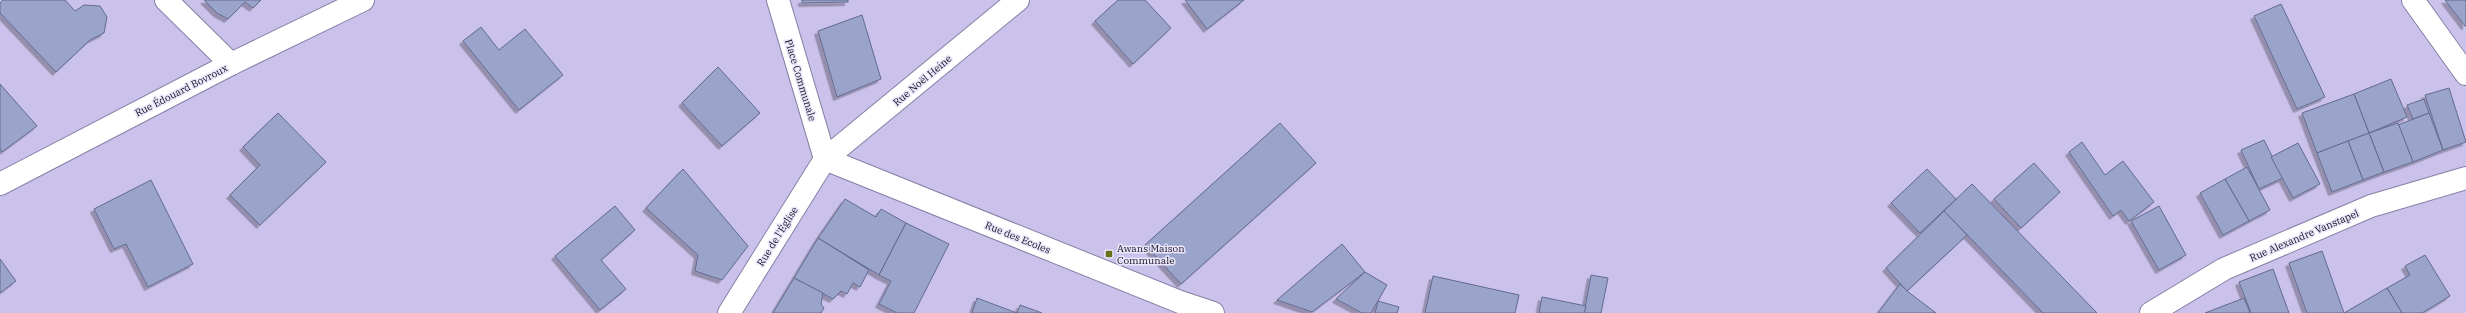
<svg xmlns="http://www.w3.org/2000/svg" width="2466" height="313" font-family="'IBM Plex Serif',serif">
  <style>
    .building { fill: #9aa3ca; stroke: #626a8e; filter: url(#shadow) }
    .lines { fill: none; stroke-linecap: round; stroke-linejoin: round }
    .street-casing { stroke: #887fa6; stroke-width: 24 }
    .secondary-casing { stroke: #887fa6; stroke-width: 24 }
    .street { stroke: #fff; stroke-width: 22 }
    .secondary { stroke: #fff; stroke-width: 22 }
    .poi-dot { fill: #687018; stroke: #eae6fb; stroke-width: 1.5 }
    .labels { text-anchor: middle; stroke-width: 3; stroke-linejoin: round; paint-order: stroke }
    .street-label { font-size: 10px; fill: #171322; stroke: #eae6fb }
    .poi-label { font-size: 10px; fill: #171322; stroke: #eae6fb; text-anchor: start }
  </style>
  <defs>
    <filter id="shadow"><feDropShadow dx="-3.5" dy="3.5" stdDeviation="0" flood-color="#0004"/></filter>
  </defs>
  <rect width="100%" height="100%" fill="#cbc2eb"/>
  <!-- building -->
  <g class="building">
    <path d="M3,0H65L75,11L84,5L100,6L107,17L104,33L90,40L56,72L0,13V3Z"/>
    <path d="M204,0H261L253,8L245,2L228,19L217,13Z"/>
    <path d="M802,0H848V2L802,3Z"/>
    <path d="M1118,0H1145L1171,28L1133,64L1095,21Z"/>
    <path d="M1185,0H1244L1207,29Z"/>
    <path d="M2445,0H2466V26H2465Z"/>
    <path d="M2281,4L2325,97L2297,109L2254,16Z"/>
    <path d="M862,15L881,79L837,97L818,31Z"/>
    <path d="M481,27L499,50L525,29L563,75L519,110L463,41Z"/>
    <path d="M718,67L760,113L722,146L682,103Z"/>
    <path d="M2391,79L2407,117L2369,133L2354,94Z"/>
    <path d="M0,84L37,126L2,152L0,149Z"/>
    <path d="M2449,88L2466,142L2443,150L2425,95Z"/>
    <path d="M2354,94L2369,133L2317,153L2302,113Z"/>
    <path d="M2424,99L2429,113L2413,119L2407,105Z"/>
    <path d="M278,113L326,162L260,225L230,195L260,165L243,147Z"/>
    <path d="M2429,113L2443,150L2413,162L2398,125Z"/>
    <path d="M1280,123L1316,163L1181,284L1145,245Z"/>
    <path d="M2398,123L2413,162L2384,172L2369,133Z"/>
    <path d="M2369,133L2384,172L2363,180L2348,141Z"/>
    <path d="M2264,140L2283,178L2259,189L2241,150Z"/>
    <path d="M2348,141L2363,180L2332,192L2317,153Z"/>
    <path d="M2082,142L2105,175L2123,161L2154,202L2129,221L2121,210L2113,216L2069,152Z"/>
    <path d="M2298,143L2320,184L2293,198L2271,157Z"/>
    <path d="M2034,163L2060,192L2021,228L1994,199Z"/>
    <path d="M2247,167L2270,210L2249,221L2225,179Z"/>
    <path d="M683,169L748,246L722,280L695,271L698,255L646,208Z"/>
    <path d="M1927,169L1956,199L1920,233L1891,203Z"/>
    <path d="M2225,179L2249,221L2223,235L2200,193Z"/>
    <path d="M151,180L193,264L148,287L126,244L114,249L94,209Z"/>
    <path d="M1972,184L2097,313H2043L1944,211Z"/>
    <path d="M845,199L876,217L881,209L906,223L879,275L818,238Z"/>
    <path d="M615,206L635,230L601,260L626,289L600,310L555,256Z"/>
    <path d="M2159,206L2186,255L2159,270L2131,221Z"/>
    <path d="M1944,211L1967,235L1907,291L1886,268Z"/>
    <path d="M906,223L949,244L914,313H897L879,304L891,281L879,275Z"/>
    <path d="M818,238L869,270L860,287L853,283L847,294L841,291L833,299L794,278Z"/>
    <path d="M1342,244L1365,272L1312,312L1277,300Z"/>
    <path d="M2322,251L2344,313H2307L2289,263Z"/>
    <path d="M2425,255L2450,296L2422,313H2402L2387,288L2410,275L2405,266Z"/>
    <path d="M0,259L16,281L0,293Z"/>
    <path d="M2273,269L2289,313H2251L2239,282Z"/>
    <path d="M1365,272L1387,285L1371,313H1362L1336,299Z"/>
    <path d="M1591,275L1608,278L1601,313H1584Z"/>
    <path d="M1433,276L1519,295L1515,313H1425Z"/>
    <path d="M794,278L823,293L821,304L824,308L821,313H773Z"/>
    <path d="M1900,284L1907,291L1936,313H1878Z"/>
    <path d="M2387,288L2402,313H2344Z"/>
    <path d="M1542,297L1586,306L1584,313H1539Z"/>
    <path d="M977,298L1017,313L1020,305L1042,313H972Z"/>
    <path d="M2244,298L2250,313H2205Z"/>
    <path d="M1378,301L1399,307L1397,313H1375Z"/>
  </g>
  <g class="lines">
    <defs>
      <g id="street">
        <path d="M166,0L231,64"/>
        <path d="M778,0L825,159L1180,302L1213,313"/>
        <path d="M2413,0L2466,74"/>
        <path d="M0,184L231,64L363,0"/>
        <path d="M2151,313L2224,269L2371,206L2466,178"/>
      </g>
      <path id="secondary" d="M729,313L825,159L1018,0"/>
    </defs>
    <!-- street casing -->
    <use href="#street" class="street-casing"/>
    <!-- secondary casing -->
    <use href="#secondary" class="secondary-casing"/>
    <!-- street -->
    <use href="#street" class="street"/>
    <!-- secondary -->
    <use href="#secondary" class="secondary"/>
  </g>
  <!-- markers -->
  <rect class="poi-dot" x="1105" y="250" width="8" height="8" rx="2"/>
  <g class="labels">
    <!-- street labels -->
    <g class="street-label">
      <text transform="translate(801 80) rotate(73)" y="4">Place Communale</text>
      <text transform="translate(922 80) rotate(-40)" y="4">Rue Noël Heine</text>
      <text transform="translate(181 90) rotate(-27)" y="4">Rue Édouard Bovroux</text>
      <text transform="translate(2304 235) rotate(-23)" y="4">Rue Alexandre Vanstapel</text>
      <text transform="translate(777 236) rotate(-58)" y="4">Rue de l'Église</text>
      <text transform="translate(1018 237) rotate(22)" y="4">Rue des Ecoles</text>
    </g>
    <!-- poi labels -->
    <g class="poi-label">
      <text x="1117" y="252">Awans Maison<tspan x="1117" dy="12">Communale</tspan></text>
    </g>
  </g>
</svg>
